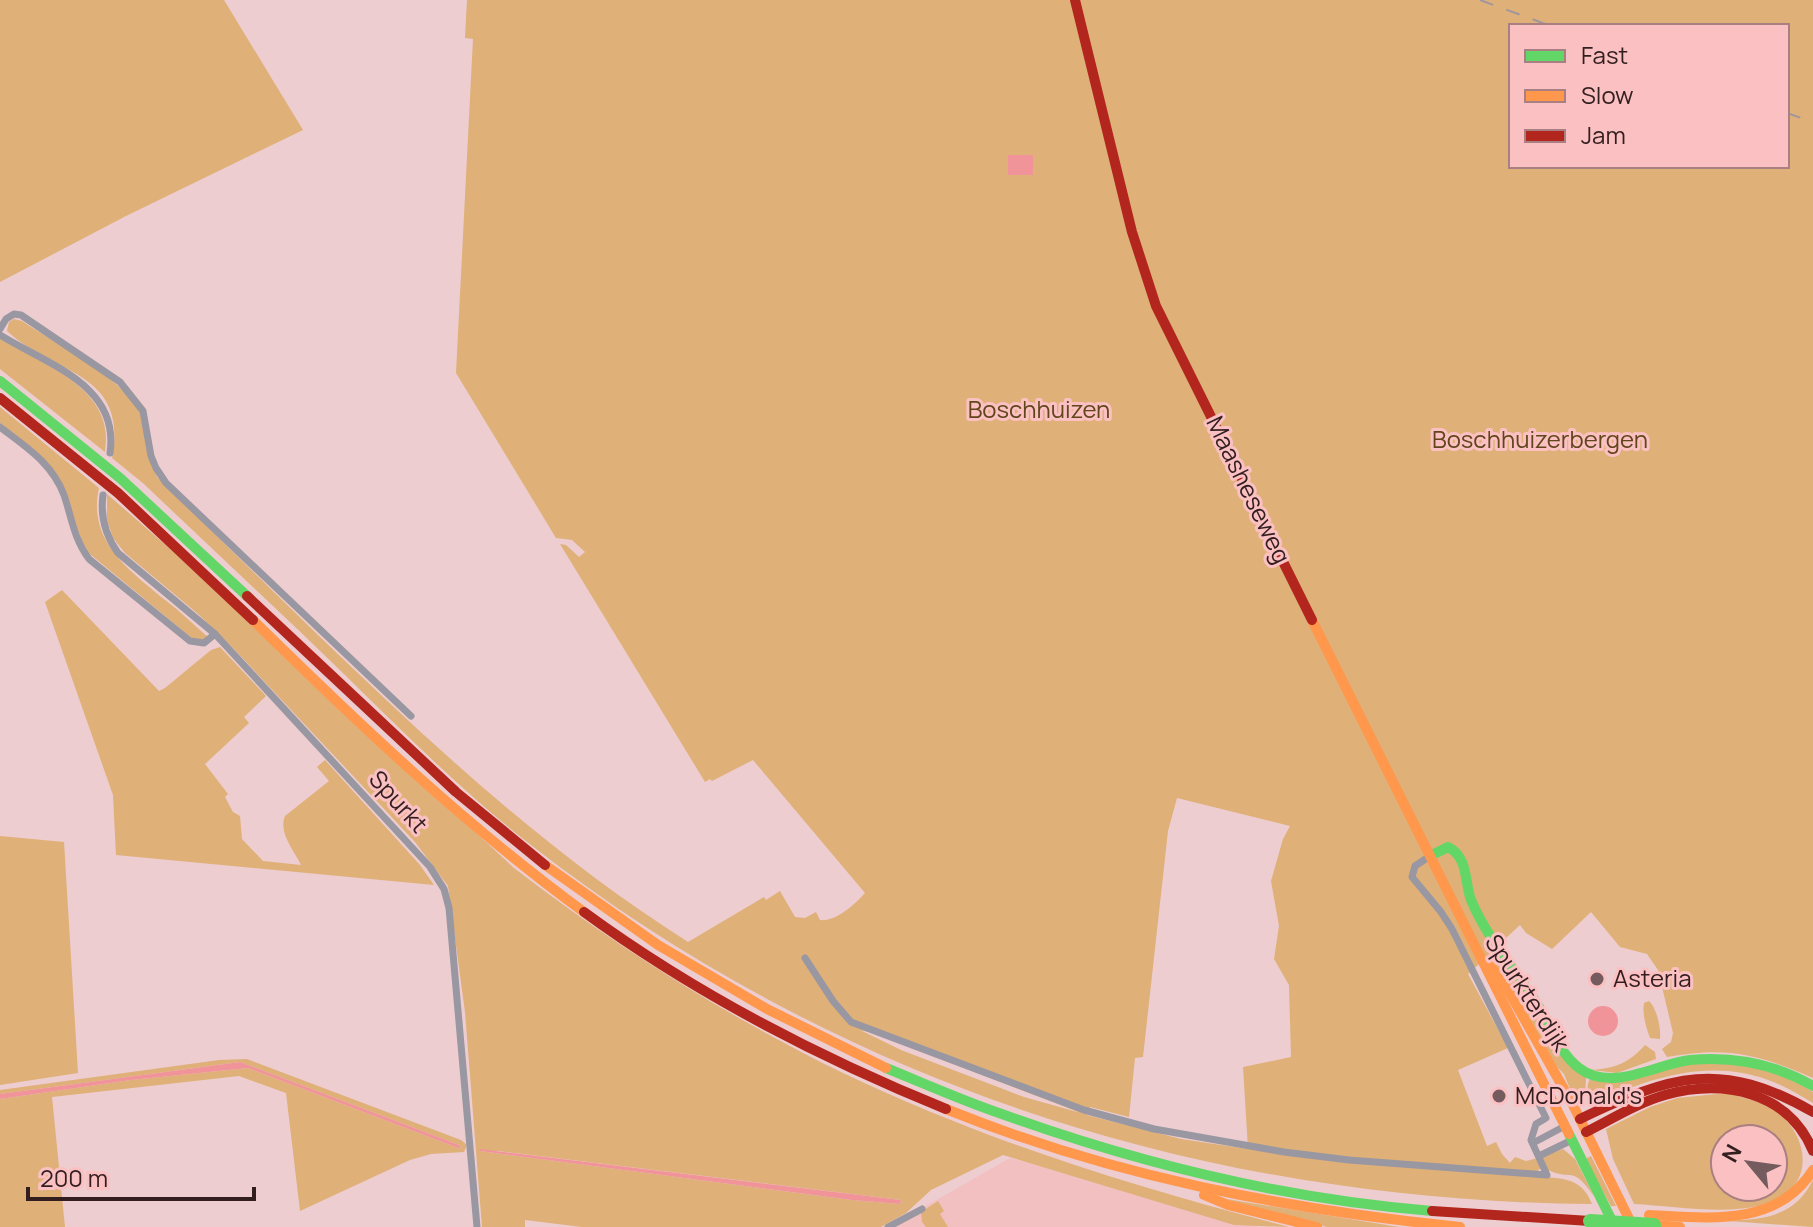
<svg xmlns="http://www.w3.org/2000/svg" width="1813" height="1227" font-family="Manrope,sans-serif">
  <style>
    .built { fill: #f2c0c1 }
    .green { fill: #dfb078; fill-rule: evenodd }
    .water { fill: #f0949a }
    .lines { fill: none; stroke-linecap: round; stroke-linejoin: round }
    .street { stroke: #9997a1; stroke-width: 7 }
    .fast { stroke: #63d668; stroke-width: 10 }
    .slow { stroke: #ff974d; stroke-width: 10 }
    .jam { stroke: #b3261e; stroke-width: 10 }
    .rail { stroke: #a0969d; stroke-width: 2; stroke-dasharray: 14 14; stroke-linecap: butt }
    .fast-bridge { stroke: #63d668; stroke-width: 14 }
    .poi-dot { fill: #745b5d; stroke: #fac0c2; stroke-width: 3 }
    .labels { text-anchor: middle; stroke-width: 6; stroke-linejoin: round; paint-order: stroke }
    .park-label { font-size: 24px; fill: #60461a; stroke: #fac0c2 }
    .street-label { font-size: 24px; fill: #331e1f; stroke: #fac0c2 }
    .poi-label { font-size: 24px; fill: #331e1f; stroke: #fac0c2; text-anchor: start }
  </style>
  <rect width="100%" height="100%" fill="#edcdcf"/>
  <!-- built -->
  <path class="built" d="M1010,1158L1259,1227H889Z"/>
  <!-- green -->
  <g class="green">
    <path d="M0,0H224L303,130L126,216L0,282Z"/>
    <path d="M467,0H1813V1078C1758,1054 1727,1046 1667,1057L1662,1049L1671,1042L1673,1033L1658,970L1647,954L1620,947L1591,912L1552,949L1526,933L1520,925L1494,949L1552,1036L1586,1077L1585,1098L1578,1101L1574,1099L1564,1074L1557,1067L1489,955L1468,974L1508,1048L1458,1070L1487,1146L1496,1142L1502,1154L1510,1163L1515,1157L1526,1161L1538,1158L1541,1168L1531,1176C1559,1179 1581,1175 1592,1204C1204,1201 838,1084 531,845C464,793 405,734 345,675C279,611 211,548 144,484L112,458C129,371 54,375 7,331L9,322L14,319L22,321C49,339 128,383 140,411C148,431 149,456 157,477C210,530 264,582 318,635C434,747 551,855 688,942L764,897L766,900L780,891L795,917L805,918L816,912L820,920C836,922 855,904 865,893L753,760L712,781L710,779L705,782L560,544L566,545L579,557L585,552L572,540L556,538L456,373L473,39L465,38ZM1511,26H1787V166H1511ZM1177,798L1290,826L1283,839L1271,881L1279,926L1274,959L1289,985L1291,1057L1243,1067L1248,1149L1181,1139L1087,1115L1090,1107L1129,1117L1135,1058L1143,1057L1168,831ZM860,1030L874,1033L1081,1113L1024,1097L901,1050Z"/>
    <path d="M0,338C44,366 116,388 105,452L0,369Z"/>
    <path d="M0,407L99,488C87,541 129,570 165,600C180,611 194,625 208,637L204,641L193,639L90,554C75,533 73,507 62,484C48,458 23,441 0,423Z"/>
    <path d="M107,494L168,547L514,868C617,947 726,1016 843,1073C985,1141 1137,1188 1289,1227L1234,1225L1003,1155L931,1190L906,1213L881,1227H582L525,1220V1227H482L465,1012L448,886L415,842L233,648L198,614L125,553L113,538L107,520ZM480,1151H498L901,1200L900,1204L852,1200Z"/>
    <path d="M62,590L159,691L165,688L211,650L220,647L266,696L244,717L249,723L205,764L228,794L225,797L233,812L240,816L242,839L263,861L301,865C294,850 278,833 285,816L329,781L317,767L325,760L420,865L434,885L116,855L113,795L45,602Z"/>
    <path d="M0,836L64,842L78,1073L0,1085Z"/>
    <path d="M1649,1001C1657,1009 1661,1028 1660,1039L1650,1038C1646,1027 1642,1014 1644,1003Z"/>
    <path d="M1645,1045L1655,1052L1656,1059L1617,1073L1592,1070C1616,1068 1629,1063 1645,1045Z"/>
    <path d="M247,1059L461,1140L467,1145L464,1152L431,1154L410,1160L300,1211L286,1093L239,1076L52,1097L65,1227H0V1099L131,1080L248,1068L461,1149L459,1145L240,1062L0,1094V1090L219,1060Z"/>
    <path d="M1704,1061C1745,1065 1777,1069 1813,1092V1103C1799,1095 1784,1085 1768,1080C1708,1058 1647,1078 1592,1105C1589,1096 1585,1088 1590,1079L1609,1083Z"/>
    <path d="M1727,1093C1743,1098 1766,1102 1779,1113C1813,1143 1813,1192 1762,1205C1725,1215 1672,1206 1634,1204L1613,1159L1606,1129L1650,1107L1677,1098ZM1725,1139H1773V1187H1725Z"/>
    <path d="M1563,1149L1575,1159L1594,1196C1571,1164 1575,1182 1548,1170L1542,1156Z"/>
    <path d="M1591,1156L1616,1206H1611L1585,1159Z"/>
    <path d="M1813,1180V1227L1714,1220C1754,1221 1793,1221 1813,1180Z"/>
    <path d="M1214,1197L1399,1227H1327Z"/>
    <path d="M938,1201L944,1211L940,1214L948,1227H926L922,1222L921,1212Z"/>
  </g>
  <!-- water -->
  <g class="water">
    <rect x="1008" y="155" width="25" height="20"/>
    <circle cx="1603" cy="1021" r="15"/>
    <path d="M240,1062L459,1145L461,1149L248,1068L131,1080L0,1099V1094Z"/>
    <path d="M479,1149L901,1200L900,1204L852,1200L480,1151Z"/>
  </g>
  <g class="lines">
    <!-- street -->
    <g class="street">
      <path d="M0,329L6,319L14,314L21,315L120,382L143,411L151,456L156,468L166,483L411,716"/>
      <path d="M0,335C48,365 120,385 110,453"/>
      <path d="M0,427C26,447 52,463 64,495C72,519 74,539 89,559L190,641L204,643L215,634"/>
      <path d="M103,495C100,517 105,535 118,553L215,634L430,867L444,889L449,908L477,1227"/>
      <path d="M805,958L833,1001L851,1022L1084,1110L1154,1129L1284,1152L1349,1160L1547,1175L1531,1140L1536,1124L1546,1118L1452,929L1441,912L1412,877L1415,866L1430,856"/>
      <path d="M1533,1143L1565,1126"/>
      <path d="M1539,1156L1572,1140"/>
      <path d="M888,1227L922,1209"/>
    </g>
    <!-- fast -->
    <g class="fast">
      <path d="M0,381L120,478L247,596"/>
      <path d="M1430,856L1448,847C1469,858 1464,881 1471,900C1487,938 1514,968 1536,1002C1550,1024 1558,1052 1579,1068C1612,1093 1655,1064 1690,1060C1734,1056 1775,1064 1813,1086"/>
      <path d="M886,1068C923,1083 961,1100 999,1113C1137,1163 1285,1199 1432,1211"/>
      <path d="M1569,1134L1615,1227"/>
    </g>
    <!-- slow -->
    <g class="slow">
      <path d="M253,620C359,724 465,825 584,912"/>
      <path d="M1312,620L1569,1134"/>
      <path d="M545,865L658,945L767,1009L886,1068"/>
      <path d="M1489,965L1501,978L1573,1105L1633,1227"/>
      <path d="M946,1109C1111,1176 1284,1209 1460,1227"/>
      <path d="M1204,1195L1228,1205L1317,1227"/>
      <path d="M1649,1215C1709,1218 1777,1227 1813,1170"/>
      <path d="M1654,1225L1680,1227"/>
    </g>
    <!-- jam -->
    <g class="jam">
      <path d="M1075,0L1132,232L1156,306L1312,620"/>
      <path d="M0,398L118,493L253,620"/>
      <path d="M247,596L456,792L545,865"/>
      <path d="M584,912C696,994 818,1057 946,1109"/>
      <path d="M1580,1119C1671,1075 1721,1059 1813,1112"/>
      <path d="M1586,1132C1612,1119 1637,1103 1665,1095C1723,1079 1788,1091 1813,1151"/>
      <path d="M1432,1211L1590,1221"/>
    </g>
    <!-- rail -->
    <g class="rail">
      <path d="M1480,0L1551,26"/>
      <path d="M1787,113L1813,122"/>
    </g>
    <!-- fast-bridge -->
    <path class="fast-bridge" d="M1590,1221L1654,1225"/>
  </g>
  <!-- markers -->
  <g class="poi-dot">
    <circle cx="1597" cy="979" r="8"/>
    <circle cx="1499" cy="1096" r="8"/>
  </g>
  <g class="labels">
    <!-- park labels -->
    <g class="park-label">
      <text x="1039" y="418">Boschhuizen</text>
      <text x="1540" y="448">Boschhuizerbergen</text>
    </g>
    <!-- street labels -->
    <g class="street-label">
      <text transform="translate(1248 490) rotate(64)" y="8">Maasheseweg</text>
      <text transform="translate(398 802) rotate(48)" y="8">Spurkt</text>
      <text transform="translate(1527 993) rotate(57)" y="8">Spurkterdijk</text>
    </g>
    <!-- poi labels -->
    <g class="poi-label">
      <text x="1613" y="987">Asteria</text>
      <text x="1515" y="1104">McDonald's</text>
    </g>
  </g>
  <!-- legend -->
  <rect x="1509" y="24" width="280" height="144" fill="#fac0c2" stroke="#aa7f81" stroke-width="2"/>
  <rect x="1525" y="50" width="40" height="12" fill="#63d668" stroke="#aa7f81" stroke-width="2"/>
  <text x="1581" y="64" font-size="24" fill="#331e1f">Fast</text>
  <rect x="1525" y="90" width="40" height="12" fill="#ff974d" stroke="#aa7f81" stroke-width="2"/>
  <text x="1581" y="104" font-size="24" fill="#331e1f">Slow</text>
  <rect x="1525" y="130" width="40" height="12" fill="#b3261e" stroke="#aa7f81" stroke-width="2"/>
  <text x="1581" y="144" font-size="24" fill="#331e1f">Jam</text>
  <!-- north arrow -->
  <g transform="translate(1749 1163) rotate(299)"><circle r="38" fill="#fac0c2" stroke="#aa7f81" stroke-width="2"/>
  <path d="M0-6L14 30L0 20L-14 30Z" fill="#745b5d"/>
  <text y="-12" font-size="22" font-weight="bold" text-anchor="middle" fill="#331e1f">N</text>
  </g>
  <!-- scale -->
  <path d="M28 1187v12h226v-12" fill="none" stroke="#331e1f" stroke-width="4"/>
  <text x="40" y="1187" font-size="24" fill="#331e1f" stroke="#fac0c2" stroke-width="6" paint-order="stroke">200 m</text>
</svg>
